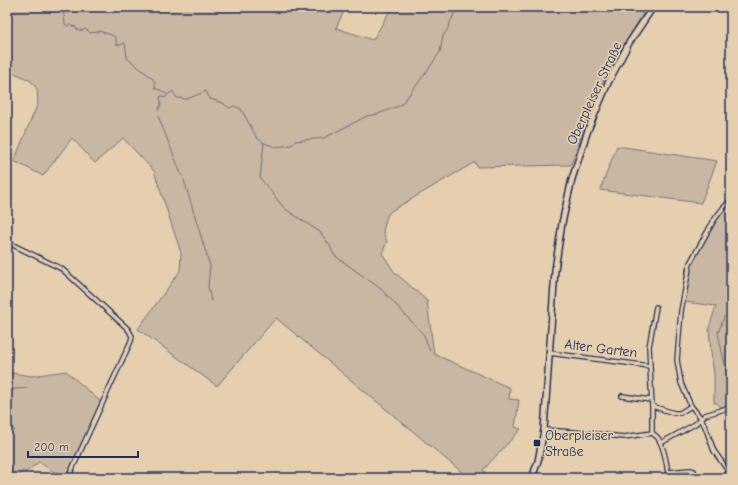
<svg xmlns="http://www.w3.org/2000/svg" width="738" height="485" font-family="'Comic Neue',sans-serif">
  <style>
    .green { fill: #c9b7a3; stroke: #727380 }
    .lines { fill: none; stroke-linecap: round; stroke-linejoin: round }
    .stream { stroke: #6b6e7e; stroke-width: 1 }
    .street-casing { stroke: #1b2f5e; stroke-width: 6 }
    .secondary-casing { stroke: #1b2f5e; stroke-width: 8 }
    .street { stroke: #e6cfaf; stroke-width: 3.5 }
    .secondary { stroke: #e6cfaf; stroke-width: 5 }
    .poi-dot { fill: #1b2f5e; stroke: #e6cfaf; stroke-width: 1.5 }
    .labels { text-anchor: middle; stroke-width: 3.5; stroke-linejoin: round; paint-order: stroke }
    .street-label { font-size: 14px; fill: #1b2f5e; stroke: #e6cfaf }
    .poi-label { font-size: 14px; fill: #1b2f5e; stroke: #e6cfaf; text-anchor: start }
  </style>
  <rect width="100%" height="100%" fill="#e6cfaf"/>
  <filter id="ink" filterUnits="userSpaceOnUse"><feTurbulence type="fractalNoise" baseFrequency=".025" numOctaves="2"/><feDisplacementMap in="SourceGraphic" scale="8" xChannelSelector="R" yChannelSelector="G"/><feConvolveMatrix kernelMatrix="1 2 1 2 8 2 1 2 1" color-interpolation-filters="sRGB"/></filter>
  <g filter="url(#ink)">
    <!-- green -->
    <g class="green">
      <path d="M7,7H333L343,13L336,28L373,40L392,7H647C631,34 613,61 599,90C588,114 579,140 571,165L477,167L475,162L391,211L387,216L383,231L387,242L382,253L395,273L406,282L427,301L434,354L510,388L509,399L519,400L515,427L521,429L483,470L492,478H469L276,318L217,386L138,329L180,271L181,253L154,171L123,138L95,163L72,138L43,176L14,161L38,103L37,89L31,81L17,74H7Z"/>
      <path d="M617,146L717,161L701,203L600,190Z"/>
      <path d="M731,203V405L721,407L717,403H714V374L711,353L709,328L716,306L685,302L688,276L692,262L716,219Z"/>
      <path d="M66,371L101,402L67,478H63L39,462L26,472L23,471L17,478H7V372L31,376Z"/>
    </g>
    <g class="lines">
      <!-- stream -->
      <g class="stream">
        <path d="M63,7L65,24L68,26L71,24L73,27L75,26C77,31 81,31 86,29L90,33L97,32L100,31C106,34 110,33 116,38V44L120,45L125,43L127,58L152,78L155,82V88L162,91L168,95L172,91L177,98L187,99L206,91L210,99L223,103L229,108L234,106L241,109L257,138L264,143L275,147L292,145L295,141L324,138L367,116L378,114L401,105L425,74L440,52L443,36L447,30L457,7"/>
        <path d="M158,111L161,104L160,97L162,96L165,98L167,96"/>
        <path d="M158,116L182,176"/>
        <path d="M264,143L260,178L285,209L320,232L330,246L334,255L381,289L424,335L430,351"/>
        <path d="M184,180L210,266L208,286L211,301"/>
        <path d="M723,205L731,197"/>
        <path d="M715,216L718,211"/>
        <path d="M691,256L705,233"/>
        <path d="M683,292L686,267L689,261"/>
        <path d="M729,384L718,333L724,317L731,311"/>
        <path d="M7,390L27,388"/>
        <path d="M7,422L15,431"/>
      </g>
      <defs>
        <g id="street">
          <path d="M731,200L723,208L714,220L690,263L681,311L677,360L681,383L691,406L701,418L706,429L714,451L731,475"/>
          <path d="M7,242L62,269L128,329L132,336L131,341L68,478"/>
          <path d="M549,353L650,366"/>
          <path d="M622,396L651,400"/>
          <path d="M652,406L674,413H680L691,406"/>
          <path d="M544,430L587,433L624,437L652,433C655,435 658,437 659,440C664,448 668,468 668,478"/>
          <path d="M652,433V406L649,347L656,307"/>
          <path d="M661,443L695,424L705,415L731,407"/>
          <path d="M668,472L690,470L694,471"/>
        </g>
        <path id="secondary" d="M532,478L538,461L544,430L555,270L562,223L572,179L588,130L608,83L629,43L653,7"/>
      </defs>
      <!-- street casing -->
      <use href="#street" class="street-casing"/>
      <!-- secondary casing -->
      <use href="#secondary" class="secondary-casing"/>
      <!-- street -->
      <use href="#street" class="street"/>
      <!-- secondary -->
      <use href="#secondary" class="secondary"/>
    </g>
  </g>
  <!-- markers -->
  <rect class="poi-dot" x="533" y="439" width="8" height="8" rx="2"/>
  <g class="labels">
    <!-- street labels -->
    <g class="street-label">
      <text transform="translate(594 93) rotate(-65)" y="5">Oberpleiser Straße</text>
      <text transform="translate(601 348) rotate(7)" y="5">Alter Garten</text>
    </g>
    <!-- poi labels -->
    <g class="poi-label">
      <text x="545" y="440">Oberpleiser<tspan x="545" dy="16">Straße</tspan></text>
    </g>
  </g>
  <!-- margin -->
  <rect width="738" height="485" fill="none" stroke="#e6cfaf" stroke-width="24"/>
  <rect x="12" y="12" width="714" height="461" fill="none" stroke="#1b2f5e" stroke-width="1.5" filter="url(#ink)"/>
  <!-- scale -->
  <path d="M28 451v6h110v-6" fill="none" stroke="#1b2f5e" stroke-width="2"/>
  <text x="34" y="451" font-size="12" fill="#1b2f5e" stroke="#e6cfaf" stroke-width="3" paint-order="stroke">200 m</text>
</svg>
